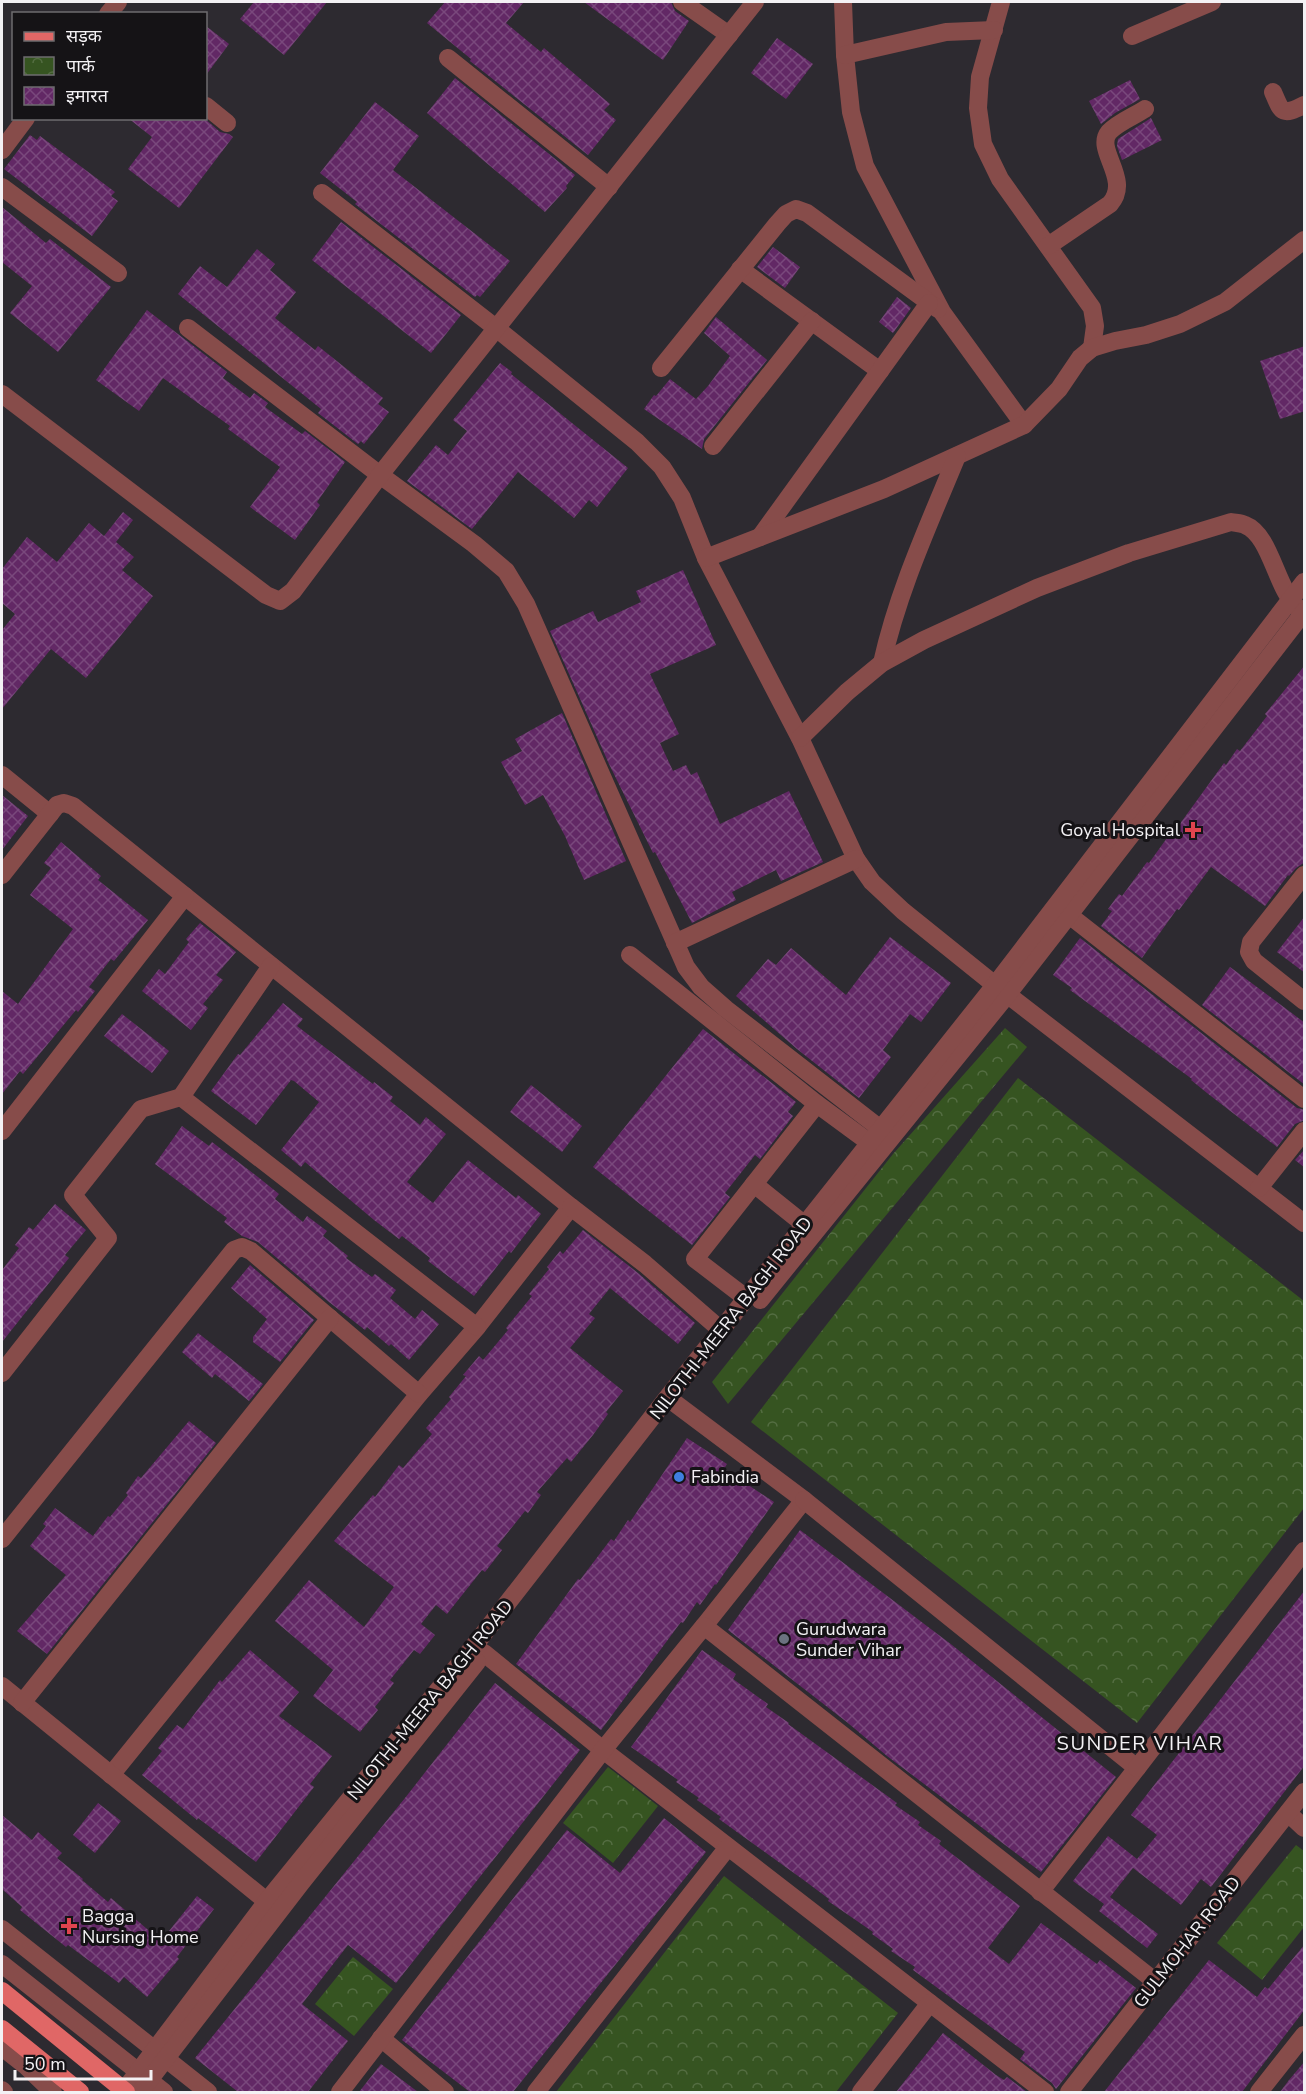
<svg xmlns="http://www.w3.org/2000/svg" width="1306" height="2094" font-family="'Nunito Sans','Noto Sans Devanagari',sans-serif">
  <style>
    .park { fill: url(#park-crowns) }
    .building { fill: url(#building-cross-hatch) }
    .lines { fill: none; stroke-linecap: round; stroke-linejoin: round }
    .minor { stroke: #874c4a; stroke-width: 18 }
    .major { stroke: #e06766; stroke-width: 18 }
    .health-dot { fill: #e0444e; stroke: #151316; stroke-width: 2 }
    .shop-dot { fill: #3f7fe0; stroke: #151316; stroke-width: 2 }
    .worship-dot { fill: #6b7280; stroke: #151316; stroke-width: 2 }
    .labels { text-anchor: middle; stroke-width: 6; stroke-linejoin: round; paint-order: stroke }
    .poi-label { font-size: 18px; fill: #f3f1f4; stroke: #151316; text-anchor: start }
    .street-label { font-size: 18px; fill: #f3f1f4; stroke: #151316 }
    .neighbourhood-label { font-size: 20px; letter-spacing: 1.5px; fill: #f3f1f4; stroke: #151316 }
  </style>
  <defs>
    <pattern id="park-crowns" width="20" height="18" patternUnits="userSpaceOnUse" patternTransform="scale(1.5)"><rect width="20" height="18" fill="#365421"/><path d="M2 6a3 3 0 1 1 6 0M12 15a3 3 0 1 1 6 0" fill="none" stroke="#546d42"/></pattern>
    <pattern id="building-cross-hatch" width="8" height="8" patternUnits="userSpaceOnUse" patternTransform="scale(1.5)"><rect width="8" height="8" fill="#622865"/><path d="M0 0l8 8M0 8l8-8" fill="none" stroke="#79487c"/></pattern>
  </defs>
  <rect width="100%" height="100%" fill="#2d2a30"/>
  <!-- park -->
  <g class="park">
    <path d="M1005,1028L1027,1047L728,1404L712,1382L893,1154Z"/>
    <path d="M1018,1078L1304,1301V1508L1137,1723L751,1422Z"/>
    <path d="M608,1767L658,1806L613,1863L563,1823Z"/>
    <path d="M1296,1845L1304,1851V1927L1262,1980L1217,1943Z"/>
    <path d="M724,1876L898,2013L836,2092H556Z"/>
    <path d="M353,1957L393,1989L354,2036L315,2004Z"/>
  </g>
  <!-- building -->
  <g class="building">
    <path d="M254,2H327L284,55L240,19Z"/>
    <path d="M445,2H524L506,23L541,52L544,48L610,104L604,110L616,120L588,155L470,61L471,59L427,23Z"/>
    <path d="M584,2H671L675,11L689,21L663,60Z"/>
    <path d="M206,26L229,44L206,75Z"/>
    <path d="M777,38L813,64L786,99L751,73Z"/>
    <path d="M455,78L575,175L566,186L567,188L545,212L427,113Z"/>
    <path d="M1130,80L1140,99L1115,113L1101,124L1089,101Z"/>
    <path d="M375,102L419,136L393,170L510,261L480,297L477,295L475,297L355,204L357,202L320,173Z"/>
    <path d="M128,118H204L220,132L229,134L233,137L179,208L128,169L152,137Z"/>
    <path d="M1151,118L1162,140L1122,160L1117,146L1118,139Z"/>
    <path d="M30,135L37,140L40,136L115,192L111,196L118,201L92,236L4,169Z"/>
    <path d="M2,207L46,243L50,239L111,287L58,352L10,313L32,286L2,262Z"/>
    <path d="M341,222L461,315L431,353L312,260Z"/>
    <path d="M773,247L800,267L785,288L757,267Z"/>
    <path d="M257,249L275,264L270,270L296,292L275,318L315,350L318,346L383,398L378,404L389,412L364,444L361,441L358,444L318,413L321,409L178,294L200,266L227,287Z"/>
    <path d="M897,297L911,308L893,333L879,322Z"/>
    <path d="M147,310L227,372L223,378L250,398L254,393L268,403L265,407L302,434L305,431L345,462L317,502L320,505L295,540L250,507L280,467L228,429L230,426L163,378L139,411L96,380Z"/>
    <path d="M716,317L767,360L704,439L702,449L644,409L654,395L656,396L670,379L696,399L708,386L730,356L704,333Z"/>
    <path d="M1305,346V411L1280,419L1260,361Z"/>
    <path d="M500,363L512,372L511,374L628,468L597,507L589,500L574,518L518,472L472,529L407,481L436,445L448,455L467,431L453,420Z"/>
    <path d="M123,512L133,520L116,542L134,557L122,570L153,596L86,678L51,649L2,709V630L15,614L2,603V569L27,537L57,562L89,523L104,536Z"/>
    <path d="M683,570L716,645L650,674L679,734L660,743L673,771L686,765L691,775L697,772L720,824L789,791L823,862L781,881L776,870L732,892L736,900L692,923L655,852L653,853L609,764L550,631L593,611L598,622L641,602L636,591Z"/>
    <path d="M1305,665V862L1296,868L1289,876L1288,875L1265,906L1211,867L1179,910L1177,909L1142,958L1101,926L1112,911L1108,909L1119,894L1122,896L1147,862L1149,863L1172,831L1174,832L1224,763L1226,765L1237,749L1240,751L1267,716L1265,714Z"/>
    <path d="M562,713L626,861L584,880L565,836L543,795L525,805L501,762L522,751L515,739Z"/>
    <path d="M2,795L28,816L2,850Z"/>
    <path d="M61,842L101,876L98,880L148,920L114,961L111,959L89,987L95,991L78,1012L76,1010L23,1074L20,1071L2,1094V991L18,1004L73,929L30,895L51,868L44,863Z"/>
    <path d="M1305,916V973L1277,952Z"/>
    <path d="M200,923L236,952L216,975L223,980L203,1004L208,1008L191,1030L142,991L159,969L165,974L189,942L186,939Z"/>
    <path d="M890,937L951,983L921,1022L910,1014L883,1050L891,1057L859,1098L797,1049L736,996L768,959L776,965L791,948L846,995Z"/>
    <path d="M1080,938L1297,1108L1305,1110V1120L1295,1124L1277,1147L1207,1093L1191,1080L1192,1079L1070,990L1072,988L1053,975Z"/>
    <path d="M1230,967L1305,1023V1085L1202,1005Z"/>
    <path d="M283,1003L303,1019L297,1026L373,1084L374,1082L393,1097L390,1101L420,1125L426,1117L446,1134L407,1182L433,1203L468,1160L516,1198L518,1195L541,1214L511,1253L509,1251L474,1296L428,1261L430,1258L402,1236L399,1239L374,1220L305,1162L301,1167L281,1150L319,1102L294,1081L291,1080L256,1125L211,1091L238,1054L240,1055Z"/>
    <path d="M122,1014L169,1051L152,1073L104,1036Z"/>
    <path d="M703,1029L796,1102L788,1112L793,1116L760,1159L755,1155L725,1193L730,1197L692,1245L593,1167Z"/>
    <path d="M531,1085L582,1126L562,1152L510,1112Z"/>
    <path d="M182,1126L209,1146L212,1142L258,1177L279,1194L275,1199L303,1222L307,1216L327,1231L323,1236L348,1256L346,1258L372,1277L375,1274L396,1290L390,1298L415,1319L422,1310L439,1324L409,1360L391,1344L389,1346L367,1327L365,1330L329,1302L258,1242L242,1236L224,1222L227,1218L155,1164Z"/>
    <path d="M1305,1149V1168L1295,1160Z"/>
    <path d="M55,1204L86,1230L65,1255L69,1258L2,1342V1270L19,1248L15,1245L29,1227L33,1230Z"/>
    <path d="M583,1230L638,1273L695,1323L678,1344L610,1288L589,1314L595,1318L570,1348L623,1391L606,1412L608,1414L593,1435L571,1462L567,1458L537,1492L541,1495L528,1513L525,1511L497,1546L502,1550L485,1572L482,1570L447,1614L436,1605L421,1624L435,1635L420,1654L414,1650L390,1680L394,1683L375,1707L378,1710L360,1732L313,1696L333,1670L275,1621L309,1580L364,1627L394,1587L334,1541L373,1495L375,1497L399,1465L403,1468L432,1434L426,1428L451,1399L449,1397L466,1376L463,1375L479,1356L483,1360L508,1330L506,1328L532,1296L529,1294L549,1269L547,1267L560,1251L563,1254Z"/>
    <path d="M250,1265L314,1320L280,1362L253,1342V1337L267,1319L231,1288Z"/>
    <path d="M198,1333L263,1384L249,1401L215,1374L212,1378L182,1352Z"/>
    <path d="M189,1421L216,1443L47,1654L17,1631L66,1575L30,1546L46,1526L43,1524L55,1508L93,1536L108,1516L110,1517L128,1495L126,1493L138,1476L141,1478Z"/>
    <path d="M687,1438L727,1464L724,1469L774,1502L716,1585L715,1584L700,1605L697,1602L683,1623L681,1622L601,1730L516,1664L578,1579L580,1580L611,1539L614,1541L628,1520L630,1522Z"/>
    <path d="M800,1530L952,1645L1116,1777L1041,1872L887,1756L848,1723L728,1630Z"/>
    <path d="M1305,1590V1765L1211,1887L1201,1879L1181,1905L1133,1868L1110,1897L1158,1934L1147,1948L1099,1911L1104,1904L1073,1881L1108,1836L1137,1859L1157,1835L1131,1815Z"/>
    <path d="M250,1650L299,1692L279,1716L332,1756L310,1784L314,1787L256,1862L198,1818L197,1820L142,1775L162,1751L158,1748L177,1725L183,1729L220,1680L222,1682Z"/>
    <path d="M702,1650L736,1674L733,1679L768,1704L766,1707L789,1723L788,1724L897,1803L895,1805L920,1822L918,1825L941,1841L939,1844L1020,1906L988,1948L1009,1964L1041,1923L1097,1964L1100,1960L1136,1988L1056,2089L1052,2083L1020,2059L1025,2052L913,1970L915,1967L891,1951L893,1949L872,1934L873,1932L828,1901L829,1899L805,1881L719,1819L721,1817L697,1800L699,1798L676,1782L678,1780L631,1747Z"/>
    <path d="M495,1683L580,1750L396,1983L348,1945L302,2004L348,2041L308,2092H238L195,2058L405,1798Z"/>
    <path d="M98,1803L121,1821L95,1853L73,1835Z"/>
    <path d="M2,1815L32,1840L38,1832L62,1853L57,1858L83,1879L82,1880L108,1902L111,1898L161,1941L197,1896L214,1909L177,1957L179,1959L147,1997L124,1977L119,1983L68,1945L66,1947L20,1910L22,1907L2,1889Z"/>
    <path d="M664,1818L706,1852L513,2092H470L402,2040L567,1830L620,1873Z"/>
    <path d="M1305,1944V2009L1242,2092H1104L1209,1960L1257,1997L1265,1987L1268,1989Z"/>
    <path d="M943,2033L996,2075L1004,2080L1007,2077L1027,2092H896Z"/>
    <path d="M1305,2061V2092H1280L1289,2080Z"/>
    <path d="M381,2064L418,2092H359Z"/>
  </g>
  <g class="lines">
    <!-- minor -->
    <g class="minor">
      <path d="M682,2L729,35"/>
      <path d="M843,2L845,55L851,112L865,166L942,312L1024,425"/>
      <path d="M1001,2L980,77L978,108L983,144L1000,179L1092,308L1095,326L1092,348"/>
      <path d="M108,14L118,2"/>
      <path d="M1132,36L1212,2"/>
      <path d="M845,55L946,32L994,30"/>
      <path d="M448,58L609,187"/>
      <path d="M1273,92C1282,113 1282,116 1304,105"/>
      <path d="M206,106L227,123"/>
      <path d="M2,150L26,118"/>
      <path d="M2,187L118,273"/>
      <path d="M322,193L496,328L637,442L662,467L682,498L706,558L800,738L856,859L872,882L903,911L995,985L1304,1223"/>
      <path d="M1048,246L1110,204C1132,179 1094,150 1109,132C1117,123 1134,116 1145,109"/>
      <path d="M740,269L880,371"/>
      <path d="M188,328L380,475L474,544L506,571L526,604L686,967L701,987L726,1009L891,1137"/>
      <path d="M661,368L777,224L786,214L796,209L807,213L938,309"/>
      <path d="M2,394L266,595L280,601L293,591L380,475L755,2"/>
      <path d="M713,446L812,321"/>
      <path d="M760,537L929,303"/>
      <path d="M706,558L884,489L1024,425L1059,389L1080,358L1092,348L1115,341L1146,335L1180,324L1225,302L1304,240"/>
      <path d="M882,663C898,591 929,524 957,456"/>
      <path d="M800,738L847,692L882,663L924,640L1037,588L1129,553L1231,522C1236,523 1241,523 1245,525C1271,535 1276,589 1298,608"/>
      <path d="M2,775L50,814"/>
      <path d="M2,875L57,805L64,803L73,806L571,1207L477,1327L419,1394L111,1775"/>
      <path d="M1304,875L1251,942L1249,952L1254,961L1304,1001"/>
      <path d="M1069,915L1304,1099"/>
      <path d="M675,943L856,859"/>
      <path d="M630,955L817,1104"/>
      <path d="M181,1097L477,1327"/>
      <path d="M2,1131L185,896"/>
      <path d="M754,1184L805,1225"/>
      <path d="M1259,1188L1304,1131"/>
      <path d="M571,1207L645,1264L721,1330"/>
      <path d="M746,1298L695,1259L817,1104L870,1143"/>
      <path d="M760,1300L1007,995L1304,612"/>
      <path d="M2,1373L108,1238L73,1195L141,1109L181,1097L271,966"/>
      <path d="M676,1404L804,1500L704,1626"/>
      <path d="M804,1500L1137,1768L1040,1892"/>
      <path d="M2,1539L234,1250L242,1247L251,1251L419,1394"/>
      <path d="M484,1653L603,1750L1045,2092"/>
      <path d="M2,1686L275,1908"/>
      <path d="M22,1703L330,1318"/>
      <path d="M1137,1768L1304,1551"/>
      <path d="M1288,1813L1304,1828"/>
      <path d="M2,1929L208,2092"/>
      <path d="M2,1964L164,2092"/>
      <path d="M381,2038L445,2092"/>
      <path d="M2,2047L26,2066L53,2092"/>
      <path d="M2,2090L4,2092"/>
      <path d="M123,2092L267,1901L474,1646L667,1398L995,985L1304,582"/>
      <path d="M140,2092L301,1883L477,1662"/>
      <path d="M340,2092L603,1750L704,1626L1156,1982"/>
      <path d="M536,2092L728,1847"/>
      <path d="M861,2092L930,2003"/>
      <path d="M1069,2092L1304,1792"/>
      <path d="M1259,2092L1304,2035"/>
    </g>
    <!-- major -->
    <g class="major">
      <path d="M2,1991L126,2092"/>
      <path d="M2,2029L80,2092"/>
    </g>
  </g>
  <!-- markers -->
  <g class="health-dot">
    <path d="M1190 821h6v6h6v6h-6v6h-6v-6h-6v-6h6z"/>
    <path d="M66 1917h6v6h6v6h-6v6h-6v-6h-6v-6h6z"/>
  </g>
  <circle class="shop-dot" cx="679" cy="1477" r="6"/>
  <circle class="worship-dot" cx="784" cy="1639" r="6"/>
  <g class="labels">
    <!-- poi labels -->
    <g class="poi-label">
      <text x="1180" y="836" text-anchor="end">Goyal Hospital</text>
      <text x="691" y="1483">Fabindia</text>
      <text x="796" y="1635">Gurudwara<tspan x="796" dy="21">Sunder Vihar</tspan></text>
      <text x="82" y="1922">Bagga<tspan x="82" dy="21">Nursing Home</tspan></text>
    </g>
    <!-- street labels -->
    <g class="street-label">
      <text transform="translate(731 1318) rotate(-52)" y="6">NILOTHI-MEERA BAGH ROAD</text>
      <text transform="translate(430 1700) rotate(-51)" y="6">NILOTHI-MEERA BAGH ROAD</text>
      <text transform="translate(1187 1942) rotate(-52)" y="6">GULMOHAR ROAD</text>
    </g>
    <!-- neighbourhood labels -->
    <g class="neighbourhood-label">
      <text x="1140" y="1750">SUNDER VIHAR</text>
    </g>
  </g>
  <!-- border -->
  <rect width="1306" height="2094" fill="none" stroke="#f3f1f4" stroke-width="6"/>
  <!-- legend -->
  <rect x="12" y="12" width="195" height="108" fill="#151316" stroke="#6e6c6f" stroke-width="1.5"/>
  <rect x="24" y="32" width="30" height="9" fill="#e06766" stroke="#6e6c6f" stroke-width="1.5"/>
  <text x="66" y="42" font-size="18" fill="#f3f1f4">सड़क</text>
  <rect x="24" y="57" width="30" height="18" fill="url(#park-crowns)" stroke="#6e6c6f" stroke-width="1.5"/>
  <text x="66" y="72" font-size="18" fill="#f3f1f4">पार्क</text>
  <rect x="24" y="87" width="30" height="18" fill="url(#building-cross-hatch)" stroke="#6e6c6f" stroke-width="1.5"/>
  <text x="66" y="102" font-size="18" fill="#f3f1f4">इमारत</text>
  <!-- scale -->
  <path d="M15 2070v9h136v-9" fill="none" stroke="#f3f1f4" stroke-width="3"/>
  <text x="24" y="2070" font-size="18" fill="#f3f1f4" stroke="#151316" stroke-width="4.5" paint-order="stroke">50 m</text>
</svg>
